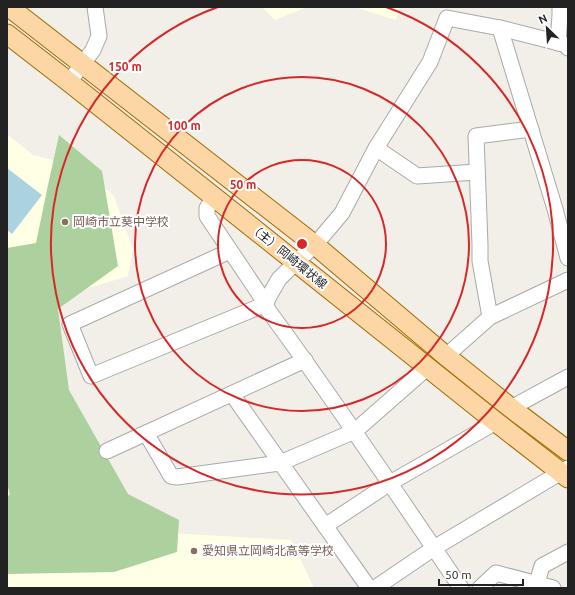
<svg xmlns="http://www.w3.org/2000/svg" width="575" height="595" font-family="Ubuntu,'Noto Sans JP',sans-serif">
  <style>
    .education { fill: #ffffe5 }
    .forest { fill: #add19e }
    .water { fill: #aad3df }
    .lines { fill: none; stroke-linecap: round; stroke-linejoin: round }
    .minor-casing { stroke: #a9a9a9; stroke-width: 17 }
    .major-casing { stroke: #a06b00; stroke-width: 21 }
    .minor { stroke: #fff; stroke-width: 15 }
    .major { stroke: #fcd6a4; stroke-width: 19 }
    .ring { fill: none; stroke: #d62828; stroke-width: 2 }
    .education-dot { fill: #8d6e63; stroke: #fff; stroke-width: 1.5 }
    .labels { text-anchor: middle; stroke-width: 4; stroke-linejoin: round; paint-order: stroke }
    .education-label { font-size: 12px; fill: #785e54; stroke: #fff; text-anchor: start }
    .street-label { font-size: 12px; fill: #222; stroke: #fff }
    .centre { fill: #d62828; stroke: #fff; stroke-width: 2 }
    .ring-label { font-size: 12px; text-anchor: middle; font-weight: bold; fill: #d62828; stroke: #fff; stroke-width: 4; stroke-linejoin: round; paint-order: stroke }
  </style>
  <rect width="100%" height="100%" fill="#f2efe9"/>
  <!-- education -->
  <g class="education">
    <path d="M262,7H307L275,20Z"/>
    <path d="M354,7H400L396,20Z"/>
    <path d="M7,134L33,155L81,167L114,196L133,249L128,276L7,313Z"/>
    <path d="M152,532L291,540L314,588H7V563Z"/>
  </g>
  <!-- forest -->
  <path class="forest" d="M59,135L102,171L118,266L58,309L69,390L128,494L179,520L177,552L114,572L7,574V498L10,494L7,484V248L36,243L48,185Z"/>
  <!-- water -->
  <path class="water" d="M7,168L42,195L12,234L7,230Z"/>
  <g class="lines">
    <defs>
      <g id="minor">
        <path d="M500,28L555,209L568,258"/>
        <path d="M558,43L560,15V7"/>
        <path d="M69,82L93,50L99,36L95,7"/>
        <path d="M376,148L417,176L477,172"/>
        <path d="M214,197L207,208V216L266,304L268,310C335,401 398,495 461,588"/>
        <path d="M230,251L70,324L91,376L266,304"/>
        <path d="M266,304L268,298L279,279L296,262L315,245L342,213L376,148L430,62L447,18L500,28L567,45L568,48"/>
        <path d="M490,317L480,261V245L476,136L531,129"/>
        <path d="M446,356L490,317L568,280"/>
        <path d="M232,394L369,588"/>
        <path d="M511,408L568,377"/>
        <path d="M146,433L171,476L177,477L280,463L355,431L428,367"/>
        <path d="M107,451L305,360"/>
        <path d="M325,526L390,483L496,422"/>
        <path d="M537,583L542,566L568,552"/>
        <path d="M375,588L434,548L568,468"/>
        <path d="M480,588L496,573L553,588"/>
      </g>
      <g id="major">
        <path d="M9,7L315,245L446,356L511,408L568,451"/>
        <path d="M7,34L69,82L214,197L496,422L568,478"/>
      </g>
    </defs>
    <!-- minor casing -->
    <use href="#minor" class="minor-casing"/>
    <!-- major casing -->
    <use href="#major" class="major-casing"/>
    <!-- minor -->
    <use href="#minor" class="minor"/>
    <!-- major -->
    <use href="#major" class="major"/>
  </g>
  <!-- distance rings -->
  <g class="ring">
    <circle cx="302" cy="244" r="84"/>
    <circle cx="302" cy="244" r="167"/>
    <path d="M386 7A251 251 0 1 1 218 7"/>
  </g>
  <!-- markers -->
  <g class="education-dot">
    <circle cx="65" cy="222" r="4"/>
    <circle cx="194" cy="551" r="4"/>
  </g>
  <g class="labels">
    <!-- education labels -->
    <g class="education-label">
      <text x="73" y="226">岡崎市立葵中学校</text>
      <text x="202" y="555">愛知県立岡崎北高等学校</text>
    </g>
    <!-- street labels -->
    <g class="street-label">
      <text transform="translate(288 256) rotate(39)" y="4">（主）岡崎環状線</text>
    </g>
  </g>
  <circle cx="302" cy="244" r="6" class="centre"/>
  <g class="ring-label">
    <text x="125" y="71">150 m</text>
    <text x="184" y="130">100 m</text>
    <text x="243" y="189">50 m</text>
  </g>
  <!-- border -->
  <rect width="575" height="595" fill="none" stroke="#222222" stroke-width="16"/>
  <!-- north arrow -->
  <g transform="translate(547 28) rotate(335)" stroke="#ffffff" stroke-width="3" paint-order="stroke">
  <path d="M0-3L7 15L0 10L-7 15Z" fill="#222222"/>
  <text y="-6" font-size="11" font-weight="bold" text-anchor="middle" fill="#222222">N</text>
  </g>
  <!-- scale -->
  <path d="M439 579v6h84v-6" fill="none" stroke="#222222" stroke-width="2"/>
  <text x="445" y="579" font-size="12" fill="#222222" stroke="#ffffff" stroke-width="3" paint-order="stroke">50 m</text>
</svg>
